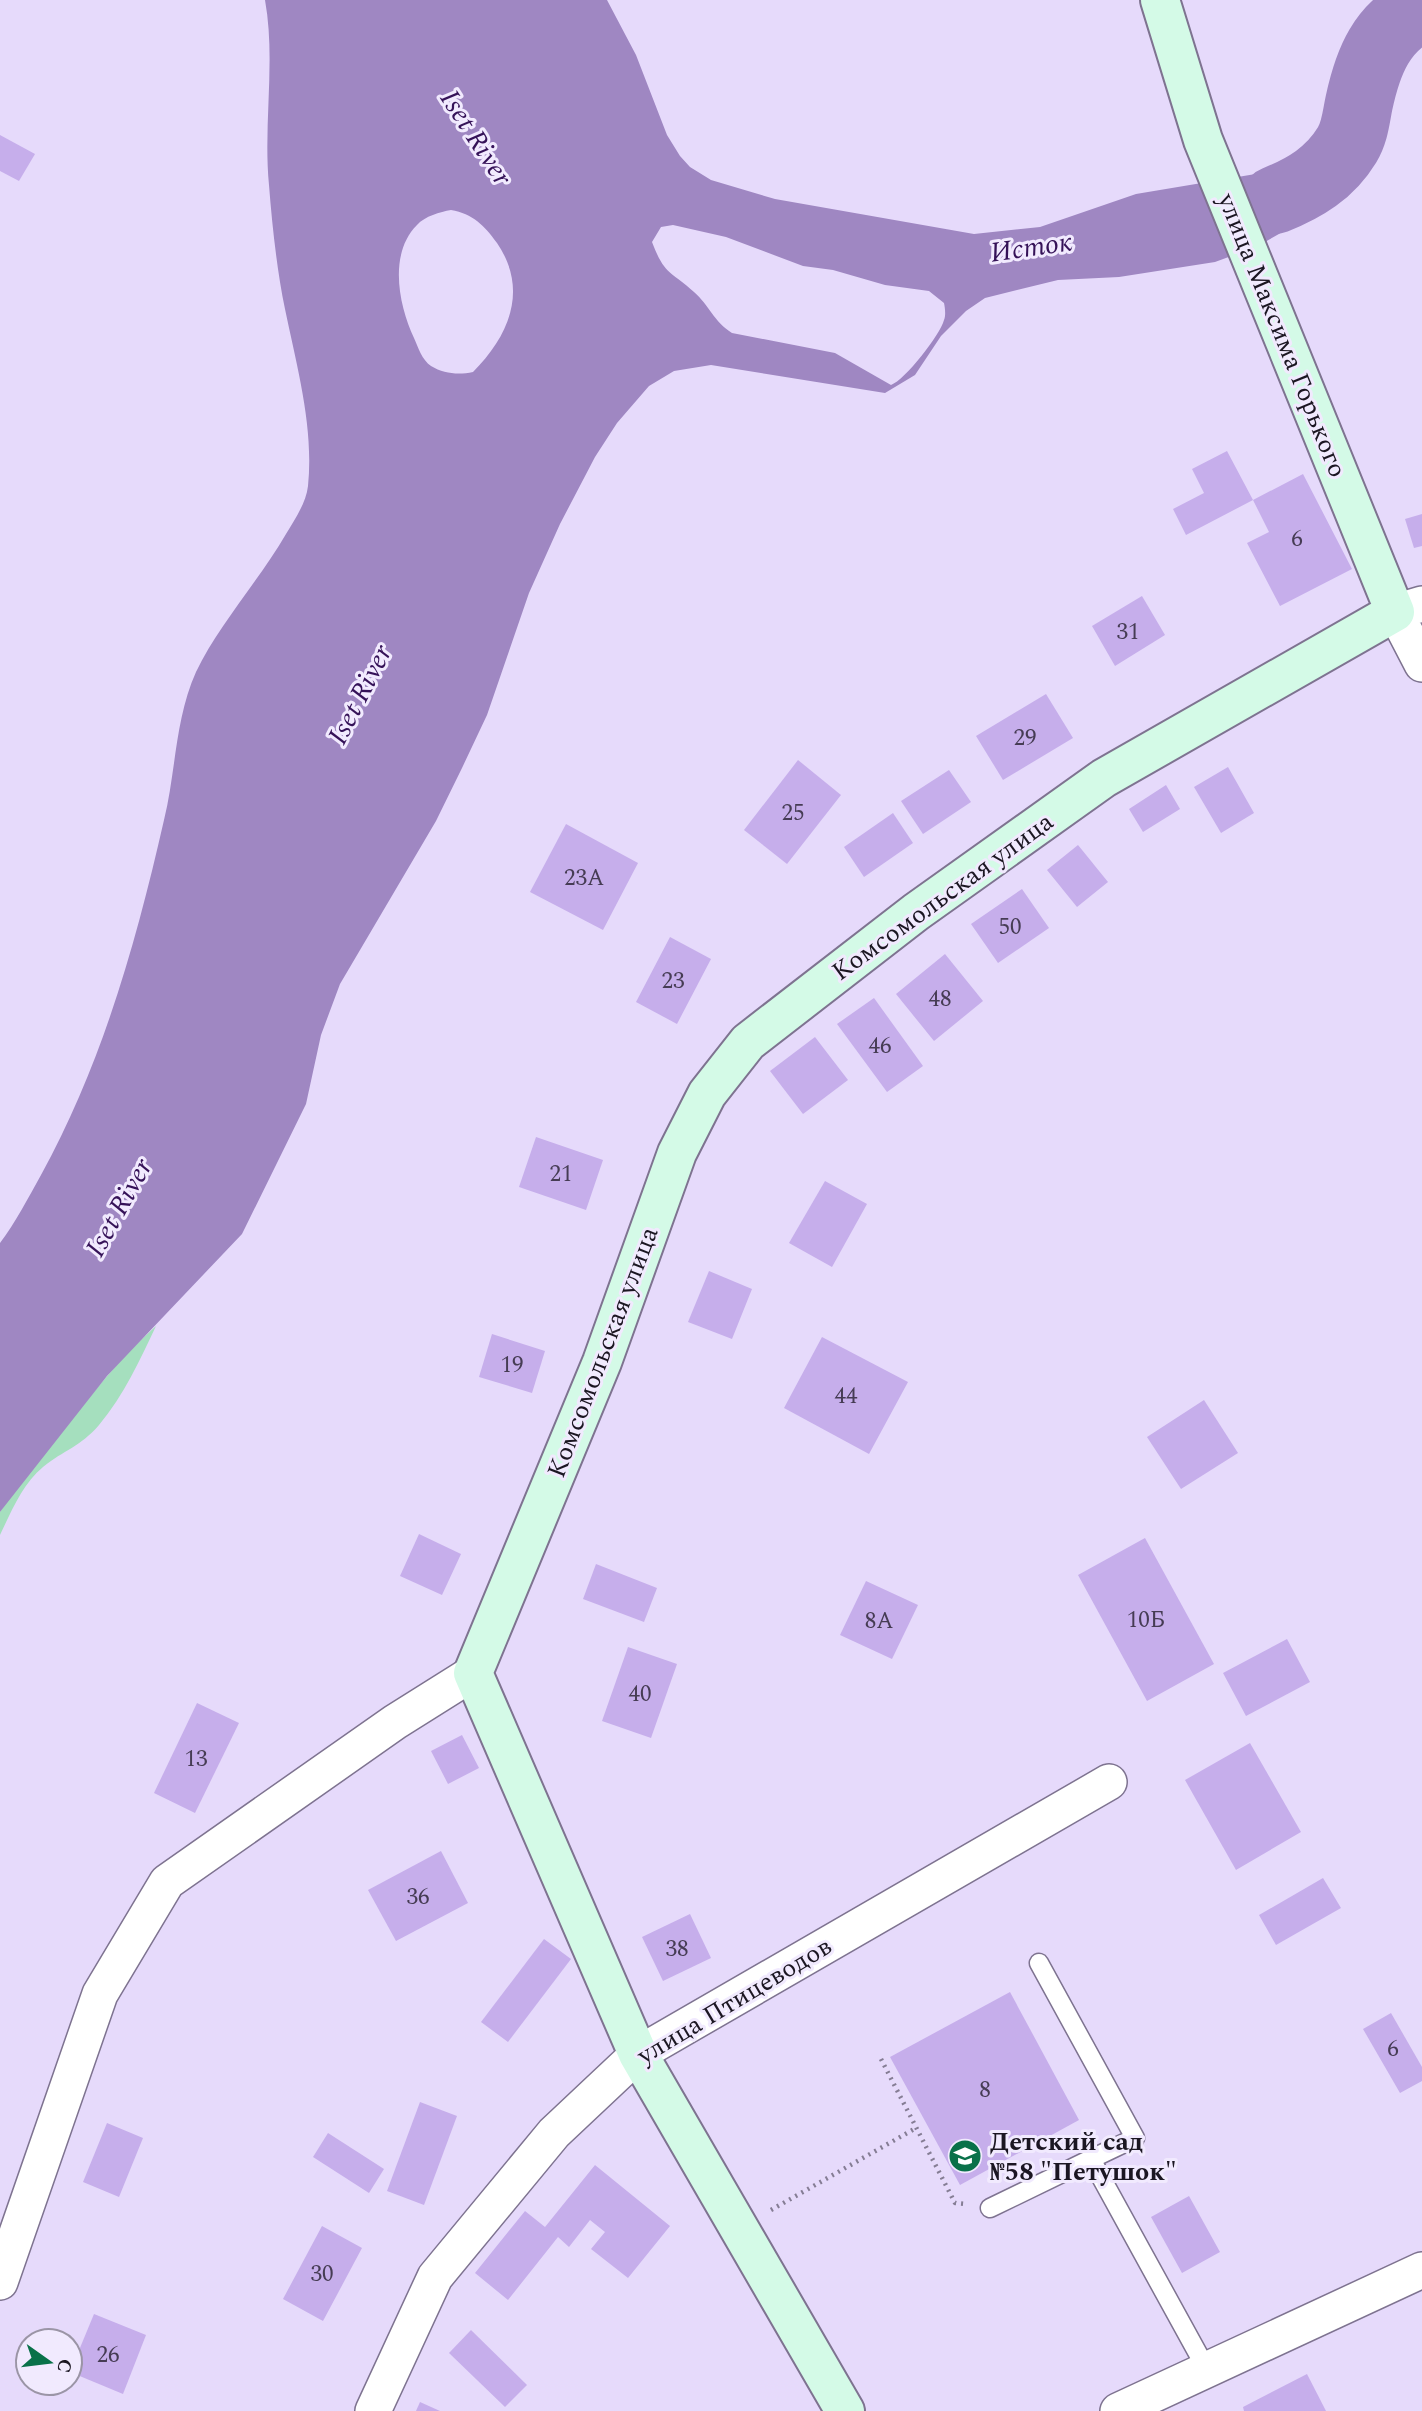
<svg xmlns="http://www.w3.org/2000/svg" width="1422" height="2411" font-family="Spectral,serif">
  <style>
    .green { fill: #a5dfbe }
    .water { fill: #9f87c2; fill-rule: evenodd }
    .lines { fill: none; stroke-linecap: round; stroke-linejoin: round }
    .river { stroke: #9f87c2; stroke-width: 68 }
    .building { fill: #c6aeeb }
    .lane-casing { stroke: #7e7390; stroke-width: 21 }
    .street-casing { stroke: #7e7390; stroke-width: 38 }
    .secondary-casing { stroke: #7e7390; stroke-width: 42 }
    .path { stroke: #857d94; stroke-width: 4.5; stroke-dasharray: 2 5; stroke-linecap: butt }
    .lane { stroke: #fff; stroke-width: 18 }
    .street { stroke: #fff; stroke-width: 35 }
    .secondary { stroke: #d4fae7; stroke-width: 38 }
    .labels { text-anchor: middle; stroke-width: 6; stroke-linejoin: round; paint-order: stroke }
    .number-label { font-size: 23px; fill: #463c54 }
    .street-label { font-size: 26px; fill: #1b1622; stroke: #f1eafe }
    .poi-label { font-size: 26px; font-weight: bold; fill: #1b1622; stroke: #f1eafe; text-anchor: start }
    .water-label { font-size: 28px; font-style: italic; fill: #351258; stroke: #f1eafe }
  </style>
  <rect width="100%" height="100%" fill="#e6dafb"/>
  <!-- green -->
  <path class="green" d="M156,1326C140,1360 124,1395 99,1425C80,1447 64,1450 43,1467C23,1483 11,1512 0,1535V1512L13,1492L80,1408L126,1354Z"/>
  <!-- water -->
  <path class="water" d="M265,0H607L636,55L667,135L680,156L690,167L711,180L775,199L974,234L1040,227L1136,194L1279,170L1328,146L1347,145L1353,161L1340,188L1327,207L1256,247L1215,262L1119,277L1058,280L985,298L966,311L941,336L915,375L885,393L711,365L674,371L649,386L617,423L595,457L560,524L529,593L487,715L462,768L436,821L340,984L321,1035L306,1104L242,1234L107,1376L0,1512V1243C16,1222 28,1198 41,1175C102,1064 136,943 164,820C176,771 175,719 196,672C218,626 260,579 286,534C295,519 306,503 308,486C314,427 297,367 285,309C277,271 272,224 269,185C263,123 276,61 265,0ZM451,210C473,214 484,225 497,243C529,290 509,336 473,372C459,375 444,374 431,366C422,360 418,347 414,338C399,306 388,254 417,225C425,216 440,212 451,210ZM673,225L726,237L803,266L833,270L885,285L929,291L944,303C945,308 946,315 944,320C940,335 905,380 891,385L835,353L732,333C714,322 709,305 694,292C670,270 665,276 652,242L661,227Z"/>
  <g class="lines">
    <!-- river -->
    <path class="river" d="M1275,200C1305,188 1330,173 1347,145C1355,132 1356,117 1359,103C1368,61 1382,26 1422,8"/>
  </g>
  <!-- building -->
  <g class="building">
    <path d="M0,135L35,154L19,181L0,171Z"/>
    <path d="M1227,451L1253,500L1186,535L1173,509L1204,493L1192,469Z"/>
    <path d="M1303,474L1352,569L1280,606L1247,543L1269,532L1253,500Z"/>
    <path d="M1422,514V546L1414,548L1405,519Z"/>
    <path d="M1142,596L1165,635L1115,666L1092,626Z"/>
    <path d="M1046,694L1073,738L1003,780L976,736Z"/>
    <path d="M798,760L841,795L787,864L744,830Z"/>
    <path d="M1228,767L1254,813L1221,833L1194,787Z"/>
    <path d="M949,770L971,802L923,834L901,801Z"/>
    <path d="M1166,785L1180,809L1143,832L1129,809Z"/>
    <path d="M893,813L913,843L864,877L844,847Z"/>
    <path d="M566,824L638,863L603,930L530,892Z"/>
    <path d="M1078,845L1108,882L1077,907L1047,870Z"/>
    <path d="M1022,889L1049,928L998,963L971,924Z"/>
    <path d="M670,937L711,959L677,1024L636,1002Z"/>
    <path d="M945,954L983,1001L934,1041L896,994Z"/>
    <path d="M874,998L923,1066L887,1092L837,1024Z"/>
    <path d="M815,1037L848,1080L803,1114L770,1071Z"/>
    <path d="M536,1137L603,1160L586,1210L519,1187Z"/>
    <path d="M825,1181L867,1204L832,1267L789,1243Z"/>
    <path d="M709,1271L752,1289L732,1339L688,1322Z"/>
    <path d="M492,1334L545,1351L532,1393L479,1377Z"/>
    <path d="M822,1337L908,1382L869,1454L784,1408Z"/>
    <path d="M1204,1400L1238,1453L1181,1489L1147,1437Z"/>
    <path d="M419,1534L461,1554L442,1595L400,1576Z"/>
    <path d="M1145,1538L1214,1664L1147,1701L1078,1575Z"/>
    <path d="M596,1564L657,1588L644,1622L583,1599Z"/>
    <path d="M866,1581L918,1605L892,1659L840,1635Z"/>
    <path d="M1287,1639L1310,1682L1246,1716L1223,1673Z"/>
    <path d="M628,1647L677,1664L651,1738L602,1721Z"/>
    <path d="M197,1703L239,1723L195,1813L154,1793Z"/>
    <path d="M462,1735L479,1768L448,1784L431,1751Z"/>
    <path d="M1250,1743L1301,1832L1236,1870L1185,1780Z"/>
    <path d="M441,1851L468,1903L396,1941L368,1890Z"/>
    <path d="M1323,1878L1341,1908L1276,1945L1259,1915Z"/>
    <path d="M690,1914L711,1958L663,1981L642,1937Z"/>
    <path d="M544,1939L571,1959L508,2042L481,2022Z"/>
    <path d="M1010,1992L1079,2120L960,2185L890,2057Z"/>
    <path d="M1391,2013L1422,2067V2081L1400,2093L1363,2029Z"/>
    <path d="M420,2102L457,2116L424,2205L387,2191Z"/>
    <path d="M107,2123L143,2138L119,2197L83,2182Z"/>
    <path d="M328,2133L384,2169L369,2193L313,2157Z"/>
    <path d="M595,2165L670,2226L628,2278L591,2249L605,2232L590,2220L569,2247L558,2237L508,2300L475,2273L525,2211L545,2227Z"/>
    <path d="M1189,2196L1220,2252L1182,2273L1151,2217Z"/>
    <path d="M322,2226L362,2248L323,2321L283,2299Z"/>
    <path d="M94,2314L146,2335L123,2394L70,2372Z"/>
    <path d="M471,2330L527,2385L505,2407L449,2353Z"/>
    <path d="M1307,2374L1326,2411H1244L1243,2407Z"/>
    <path d="M420,2402L440,2411H416Z"/>
  </g>
  <g class="lines">
    <defs>
      <g id="lane">
        <path d="M1039,1963L1135,2138L1091,2159"/>
        <path d="M990,2208L1091,2159L1207,2370"/>
      </g>
      <g id="street">
        <path d="M1422,604L1395,612L1422,664"/>
        <path d="M0,2282L100,1994L167,1882L395,1722L473,1673"/>
        <path d="M373,2411L435,2277L554,2133L638,2054L1109,1782"/>
        <path d="M1118,2411L1422,2270"/>
      </g>
      <path id="secondary" d="M845,2411L638,2054L473,1673L602,1362L677,1153L707,1094L748,1042L916,912L1104,778L1395,612L1203,140L1160,0"/>
    </defs>
    <!-- lane casing -->
    <use href="#lane" class="lane-casing"/>
    <!-- street casing -->
    <use href="#street" class="street-casing"/>
    <!-- secondary casing -->
    <use href="#secondary" class="secondary-casing"/>
    <!-- path -->
    <g class="path">
      <path d="M881,2059L955,2203L965,2204"/>
      <path d="M771,2210L916,2128"/>
    </g>
    <!-- lane -->
    <use href="#lane" class="lane"/>
    <!-- street -->
    <use href="#street" class="street"/>
    <!-- secondary -->
    <use href="#secondary" class="secondary"/>
  </g>
  <!-- icons -->
  <defs>
    <symbol id="school-disc" viewBox="-11 -11 22 22"><circle r="9.5" fill="#097149" stroke="#f1eafe"/><path d="M0-5L7-2L0 1L-7-2ZM-4 1L0 2.5L4 1V4Q0 6-4 4Z" fill="#fff"/></symbol>
  </defs>
  <g fill-rule="evenodd">
    <use href="#school-disc" x="946" y="2137" width="38" height="38"/>
  </g>
  <g class="labels">
    <!-- number labels -->
    <g class="number-label">
      <text x="1297" y="546">6</text>
      <text x="1128" y="639">31</text>
      <text x="1025" y="745">29</text>
      <text x="793" y="820">25</text>
      <text x="584" y="885">23А</text>
      <text x="1010" y="934">50</text>
      <text x="673" y="988">23</text>
      <text x="940" y="1006">48</text>
      <text x="880" y="1053">46</text>
      <text x="561" y="1181">21</text>
      <text x="512" y="1372">19</text>
      <text x="846" y="1403">44</text>
      <text x="1146" y="1627">10Б</text>
      <text x="879" y="1628">8А</text>
      <text x="640" y="1701">40</text>
      <text x="196" y="1766">13</text>
      <text x="418" y="1904">36</text>
      <text x="677" y="1956">38</text>
      <text x="1393" y="2056">6</text>
      <text x="985" y="2097">8</text>
      <text x="322" y="2281">30</text>
      <text x="108" y="2362">26</text>
    </g>
    <!-- street labels -->
    <g class="street-label">
      <text transform="translate(1283 335) rotate(68)" y="9">улица Максима Горького</text>
      <text transform="translate(942 896) rotate(-36)" y="9">Комсомольская улица</text>
      <text transform="translate(602 1352) rotate(-69)" y="9">Комсомольская улица</text>
      <text transform="translate(734 2000) rotate(-31)" y="9">улица Птицеводов</text>
    </g>
    <!-- poi labels -->
    <g class="poi-label">
      <text x="990" y="2150">Детский сад<tspan x="990" dy="30">№58 "Петушок"</tspan></text>
    </g>
    <!-- water labels -->
    <g class="water-label">
      <text transform="translate(477 137) rotate(57)" y="10">Iset River</text>
      <text transform="translate(1031 246) rotate(-8)" y="10">Исток</text>
      <text transform="translate(359 694) rotate(-63)" y="10">Iset River</text>
      <text transform="translate(118 1207) rotate(-61)" y="10">Iset River</text>
    </g>
  </g>
  <!-- north arrow -->
  <g transform="translate(49 2362) rotate(104)"><circle r="33" fill="#f1eafe" stroke="#9b95a6" stroke-width="2"/>
  <path d="M0-5L12 26L0 18L-12 26Z" fill="#097149"/>
  <text y="-10" font-size="19" font-weight="bold" text-anchor="middle" fill="#1b1622">С</text>
  </g>
</svg>
